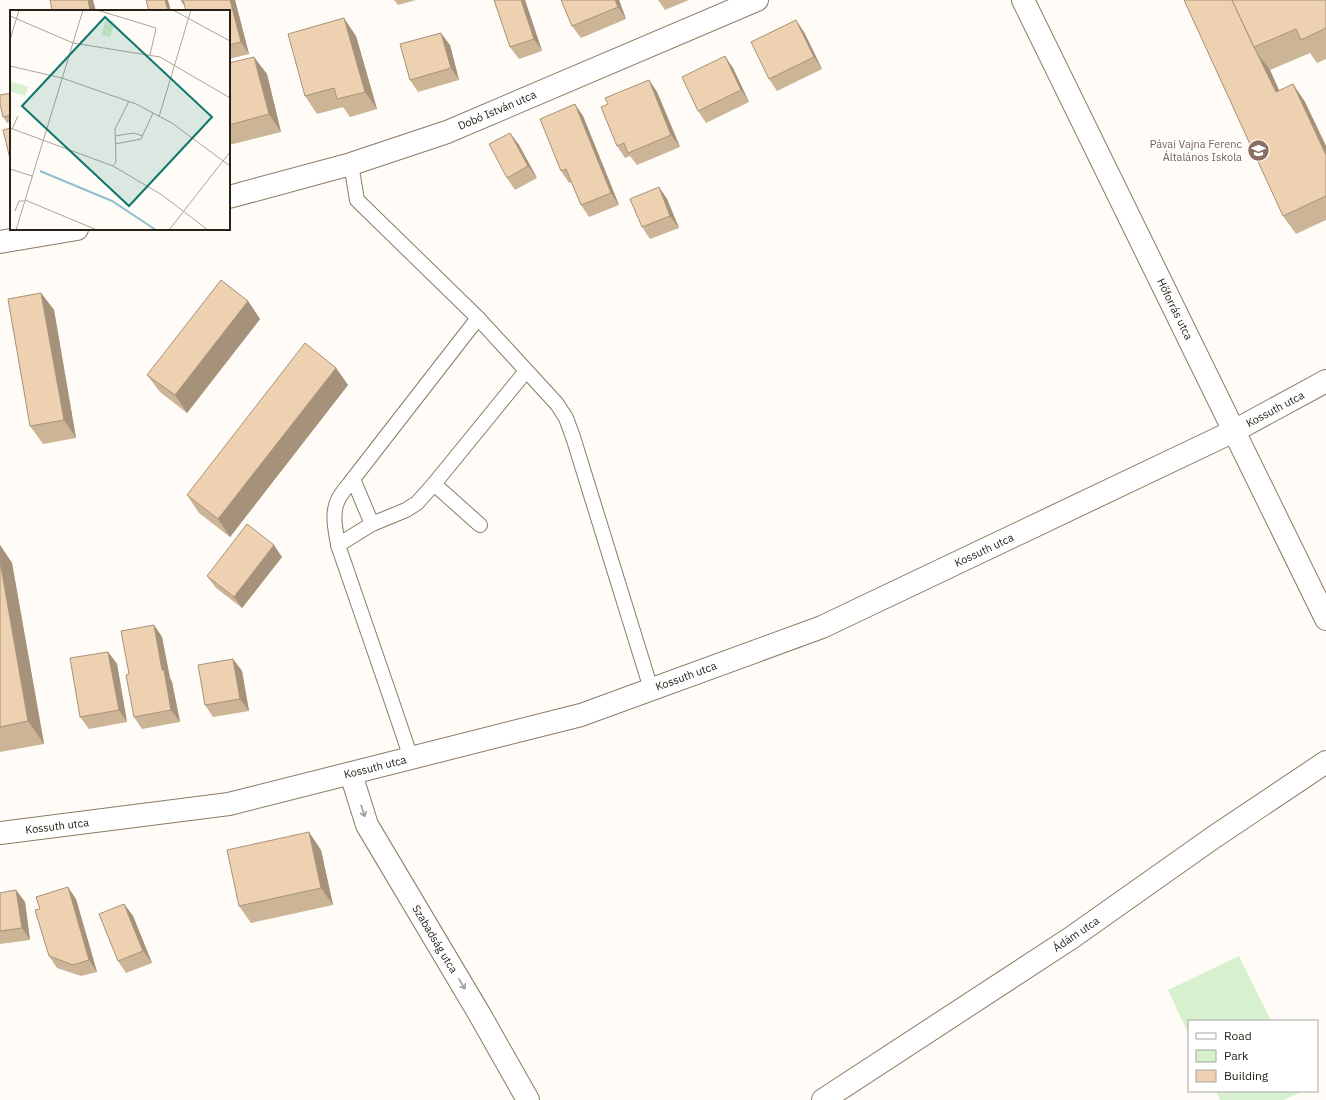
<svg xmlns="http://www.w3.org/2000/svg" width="1326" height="1100" font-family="'IBM Plex Sans',sans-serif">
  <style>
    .green { fill: #d7f1cf }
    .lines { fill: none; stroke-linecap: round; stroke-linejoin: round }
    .service-casing { stroke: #8a7b65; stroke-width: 16 }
    .minor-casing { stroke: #8a7b65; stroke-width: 24 }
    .service { stroke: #fff; stroke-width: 14 }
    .minor { stroke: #fff; stroke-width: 22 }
    .wall { fill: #ccb497 }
    .shaded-wall { fill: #a6927b }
    .building { fill: #edd1b0; stroke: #a6927b }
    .oneway { stroke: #9e9b97 }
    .labels { text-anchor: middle; stroke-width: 3; stroke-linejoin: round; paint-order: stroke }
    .street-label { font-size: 11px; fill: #272118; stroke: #fff }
    .education-label { font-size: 11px; fill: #785e54; stroke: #fff; text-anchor: end }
    .inset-river { fill: none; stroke: #8fbfcd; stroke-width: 2 }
    .inset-road { fill: none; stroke: #a9a49d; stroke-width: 1 }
    .view { fill: #0f766e; fill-opacity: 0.15; stroke: #0f766e; stroke-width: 2 }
    .inset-edge { fill: none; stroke: #272118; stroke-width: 2 }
  </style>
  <rect width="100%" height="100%" fill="#fffbf6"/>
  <!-- green -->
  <g class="green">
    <path d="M1239,956L1271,1021H1189V1035L1168,990Z"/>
    <path d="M1216,1091H1303L1284,1100H1220Z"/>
  </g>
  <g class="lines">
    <defs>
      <g id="service">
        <path d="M351,164L357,200L478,318L557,404L566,418L573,437L651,689"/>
        <path d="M353,479L372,524"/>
        <path d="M434,484L480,525"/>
        <path d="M338,545L372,524L406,510L417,503L434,484L526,371"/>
        <path d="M411,758L390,696L338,545C336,531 331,514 338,500C341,493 348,486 353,479L478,318"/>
      </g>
      <g id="minor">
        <path d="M1023,0L1326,619"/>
        <path d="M229,197L351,164L447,132L757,0"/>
        <path d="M0,242L77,229"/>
        <path d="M351,774L367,825L480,1015L528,1100"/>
        <path d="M0,833L229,804L581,715L822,627L1234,431L1326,381"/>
        <path d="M823,1100L1071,938L1214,837L1326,762"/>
      </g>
    </defs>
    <!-- service casing -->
    <use href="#service" class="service-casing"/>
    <!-- minor casing -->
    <use href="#minor" class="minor-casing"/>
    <!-- service -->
    <use href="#service" class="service"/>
    <!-- minor -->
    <use href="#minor" class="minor"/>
  </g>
  <!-- wall -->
  <g class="wall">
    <path d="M180,0H235L249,54L229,59V11L185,7Z"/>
    <path d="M394,0H416L398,5Z"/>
    <path d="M525,0L542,51L519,59L510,47Z"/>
    <path d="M619,0L626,19L581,38L572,26Z"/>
    <path d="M658,0H689L665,10Z"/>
    <path d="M1184,0H1326V59L1317,63L1310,53L1270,70L1279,91L1293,84L1305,102L1326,146V220L1296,234L1283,216Z"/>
    <path d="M804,32L822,69L777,91L769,79Z"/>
    <path d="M356,36L377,109L350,117L343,107L317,114L305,96Z"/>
    <path d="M450,45L459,80L418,92L410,80Z"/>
    <path d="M229,63L267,74L281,132L229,145Z"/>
    <path d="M733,68L749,102L706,123L698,111Z"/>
    <path d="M649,80L657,92L680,147L637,165L630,156L625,158L617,146L608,104Z"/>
    <path d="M11,93V122L7,123L3,117Z"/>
    <path d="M583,116L619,205L589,217L581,205L571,182L569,183L561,171Z"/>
    <path d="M510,133L519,145L537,178L515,190L507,178Z"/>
    <path d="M659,187L667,199L679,228L650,239L642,227Z"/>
    <path d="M41,293L54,310L76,438L43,444L30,426Z"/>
    <path d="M248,301L260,319L187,413L160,392L147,375Z"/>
    <path d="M336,368L348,385L230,537L199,513L187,495Z"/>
    <path d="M0,545L12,563L44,744L0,752Z"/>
    <path d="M282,557L242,608L216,588L207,576Z"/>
    <path d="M154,625L162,637L170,678L172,682L180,722L142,729L134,717L129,674Z"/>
    <path d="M108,652L117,664L127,722L89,729L80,717Z"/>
    <path d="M233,659L242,671L249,711L213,717L205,705Z"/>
    <path d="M321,850L333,905L251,923L239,906Z"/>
    <path d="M16,890L25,902L30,940L0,944V893Z"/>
    <path d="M76,899L97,972L81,976L57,968L49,956Z"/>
    <path d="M124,904L133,916L152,963L126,973L118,961Z"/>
  </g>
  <!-- shaded-wall -->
  <g class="shaded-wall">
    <path d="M88,0H93L96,11H90Z"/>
    <path d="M165,0H168L171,11H168Z"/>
    <path d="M230,0H235L249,54L241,42Z"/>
    <path d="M521,0H525L542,51L534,39Z"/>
    <path d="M615,0H619L626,19L618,7Z"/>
    <path d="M344,18L356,36L377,109L365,92Z"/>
    <path d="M796,20L804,32L822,69L814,57Z"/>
    <path d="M441,33L450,45L459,80L451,68Z"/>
    <path d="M1257,53L1270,70L1288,110L1276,92Z"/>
    <path d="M725,56L733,68L749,102L741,90Z"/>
    <path d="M254,57L267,74L281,132L269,114Z"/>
    <path d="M649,80L657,92L680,147L671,135Z"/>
    <path d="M1293,84L1305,102L1326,146V155Z"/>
    <path d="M575,104L583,116L619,205L611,193Z"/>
    <path d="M510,133L519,145L537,178L528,166Z"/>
    <path d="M659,187L667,199L679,228L670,216Z"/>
    <path d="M41,293L54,310L76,438L64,420Z"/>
    <path d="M248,301L260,319L187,413L175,395Z"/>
    <path d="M336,368L348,385L230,537L218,519Z"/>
    <path d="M0,545L12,563L44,744L28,721L0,561Z"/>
    <path d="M274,545L282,557L242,608L234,597Z"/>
    <path d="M154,625L162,637L170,678L172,682L180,722L171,710L162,670Z"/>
    <path d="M108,652L117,664L127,722L119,710Z"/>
    <path d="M233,659L242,671L249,711L240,699Z"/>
    <path d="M309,832L321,850L333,905L321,888Z"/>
    <path d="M68,887L76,899L97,972L89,960Z"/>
    <path d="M16,890L25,902L30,940L22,928Z"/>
    <path d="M124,904L133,916L152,963L143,951Z"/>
  </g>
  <!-- building -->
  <g class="building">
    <path d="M50,0H88L90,11H52Z"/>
    <path d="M146,0H165L168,11H149Z"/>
    <path d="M183,0H230L241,42L229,45V11H186Z"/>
    <path d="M494,0H521L534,39L510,47Z"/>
    <path d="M561,0H615L618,7L572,26Z"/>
    <path d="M1184,0H1232L1254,47L1257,53L1276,92L1293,84L1326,155V196L1283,216Z"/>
    <path d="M1232,0H1326V28L1301,40L1296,29L1254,47Z"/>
    <path d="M344,18L365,92L337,99L334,88L305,96L288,34Z"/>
    <path d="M796,20L814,57L769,79L751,42Z"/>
    <path d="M441,33L451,68L410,80L400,44Z"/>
    <path d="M725,56L741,90L698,111L682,77Z"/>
    <path d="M254,57L269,114L229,125V63Z"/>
    <path d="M649,80L671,135L628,153L624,143L617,146L601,107L608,104L605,98Z"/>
    <path d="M11,93V115L3,117L0,104V95Z"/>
    <path d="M575,104L611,193L581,205L566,169L561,171L540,119Z"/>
    <path d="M11,128V163L3,130Z"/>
    <path d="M510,133L528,166L507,178L489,144Z"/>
    <path d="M659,187L670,216L642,227L630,199Z"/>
    <path d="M221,280L248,301L175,395L147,375Z"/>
    <path d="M41,293L64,420L30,426L8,299Z"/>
    <path d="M305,343L336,368L218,519L187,495Z"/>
    <path d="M247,524L274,545L234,597L207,576Z"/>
    <path d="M0,561L28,721L0,727Z"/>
    <path d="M154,625L162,670H164L171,710L134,717L126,675L129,674L121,631Z"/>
    <path d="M108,652L119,710L80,717L70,658Z"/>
    <path d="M233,659L240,699L205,705L198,665Z"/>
    <path d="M309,832L321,888L239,906L227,850Z"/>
    <path d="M68,887L89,960L73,965L49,956L35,910L40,909L36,897Z"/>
    <path d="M16,890L22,928L0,931V893Z"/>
    <path d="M124,904L143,951L118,961L99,914Z"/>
  </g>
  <!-- one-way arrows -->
  <defs><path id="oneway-shaft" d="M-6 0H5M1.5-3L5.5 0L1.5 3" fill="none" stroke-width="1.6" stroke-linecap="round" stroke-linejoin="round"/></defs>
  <g class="oneway">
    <use href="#oneway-shaft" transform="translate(363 811) rotate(72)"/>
    <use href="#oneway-shaft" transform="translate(462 984) rotate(59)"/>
  </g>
  <!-- icons -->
  <defs>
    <symbol id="school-disc" viewBox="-11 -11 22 22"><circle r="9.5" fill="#8d6e63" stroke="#fff"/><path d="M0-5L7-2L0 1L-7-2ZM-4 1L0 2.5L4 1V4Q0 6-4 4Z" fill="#fff"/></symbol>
  </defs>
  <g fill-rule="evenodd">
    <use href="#school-disc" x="1246" y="138" width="25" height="25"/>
  </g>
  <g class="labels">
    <!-- street labels -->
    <g class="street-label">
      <text transform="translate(497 110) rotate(-23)" y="4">Dobó István utca</text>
      <text transform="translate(1175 309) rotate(64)" y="4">Hőforrás utca</text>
      <text transform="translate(1275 409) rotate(-28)" y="4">Kossuth utca</text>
      <text transform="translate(984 550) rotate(-25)" y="4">Kossuth utca</text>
      <text transform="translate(686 676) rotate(-20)" y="4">Kossuth utca</text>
      <text transform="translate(375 767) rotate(-14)" y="4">Kossuth utca</text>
      <text transform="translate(57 826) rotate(-7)" y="4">Kossuth utca</text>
      <text transform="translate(1076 934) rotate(-34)" y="4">Ádám utca</text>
      <text transform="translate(435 939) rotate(59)" y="4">Szabadság utca</text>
    </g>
    <!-- education labels -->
    <g class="education-label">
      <text x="1242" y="148">Pávai Vajna Ferenc<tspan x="1242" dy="13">Általános Iskola</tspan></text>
    </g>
  </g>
  <!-- overview -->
  <g transform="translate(10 10)">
    <rect width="220" height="220" fill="#fffbf6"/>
    <path d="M96,9L105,12L100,27L91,25ZM0,71L18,77L15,86L0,81Z" fill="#d7f1cf"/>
    <path class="inset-river" d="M30,161L102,191L146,220"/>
    <path class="inset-road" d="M87,0L146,18L140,45M163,0L220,31M0,6L63,33L150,47L220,88M0,30L9,0M0,56L52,68L126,94L162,113L220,156M149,107L181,0M0,118L103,156L152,185L198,220M2,119L8,106M105,126L124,123L133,126M105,134L131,129L143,103M103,156L106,152L105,119L119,91M0,159L22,166M15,190L87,220M5,201L9,191H14M6,220L73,0M159,220L220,142"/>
    <path class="view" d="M95,7L202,107L119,196L12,96Z"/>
    <rect width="220" height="220" class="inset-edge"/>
  </g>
  <!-- legend -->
  <rect x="1188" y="1020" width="130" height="72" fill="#ffffff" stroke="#a9a6a3"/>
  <rect x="1196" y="1033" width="20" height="6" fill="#ffffff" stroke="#a9a6a3"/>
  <text x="1224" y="1040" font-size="12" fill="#272118">Road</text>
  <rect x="1196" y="1050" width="20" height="12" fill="#d7f1cf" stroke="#a9a6a3"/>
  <text x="1224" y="1060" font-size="12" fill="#272118">Park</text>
  <rect x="1196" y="1070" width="20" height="12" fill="#edd1b0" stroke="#a9a6a3"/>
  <text x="1224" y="1080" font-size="12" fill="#272118">Building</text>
</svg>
